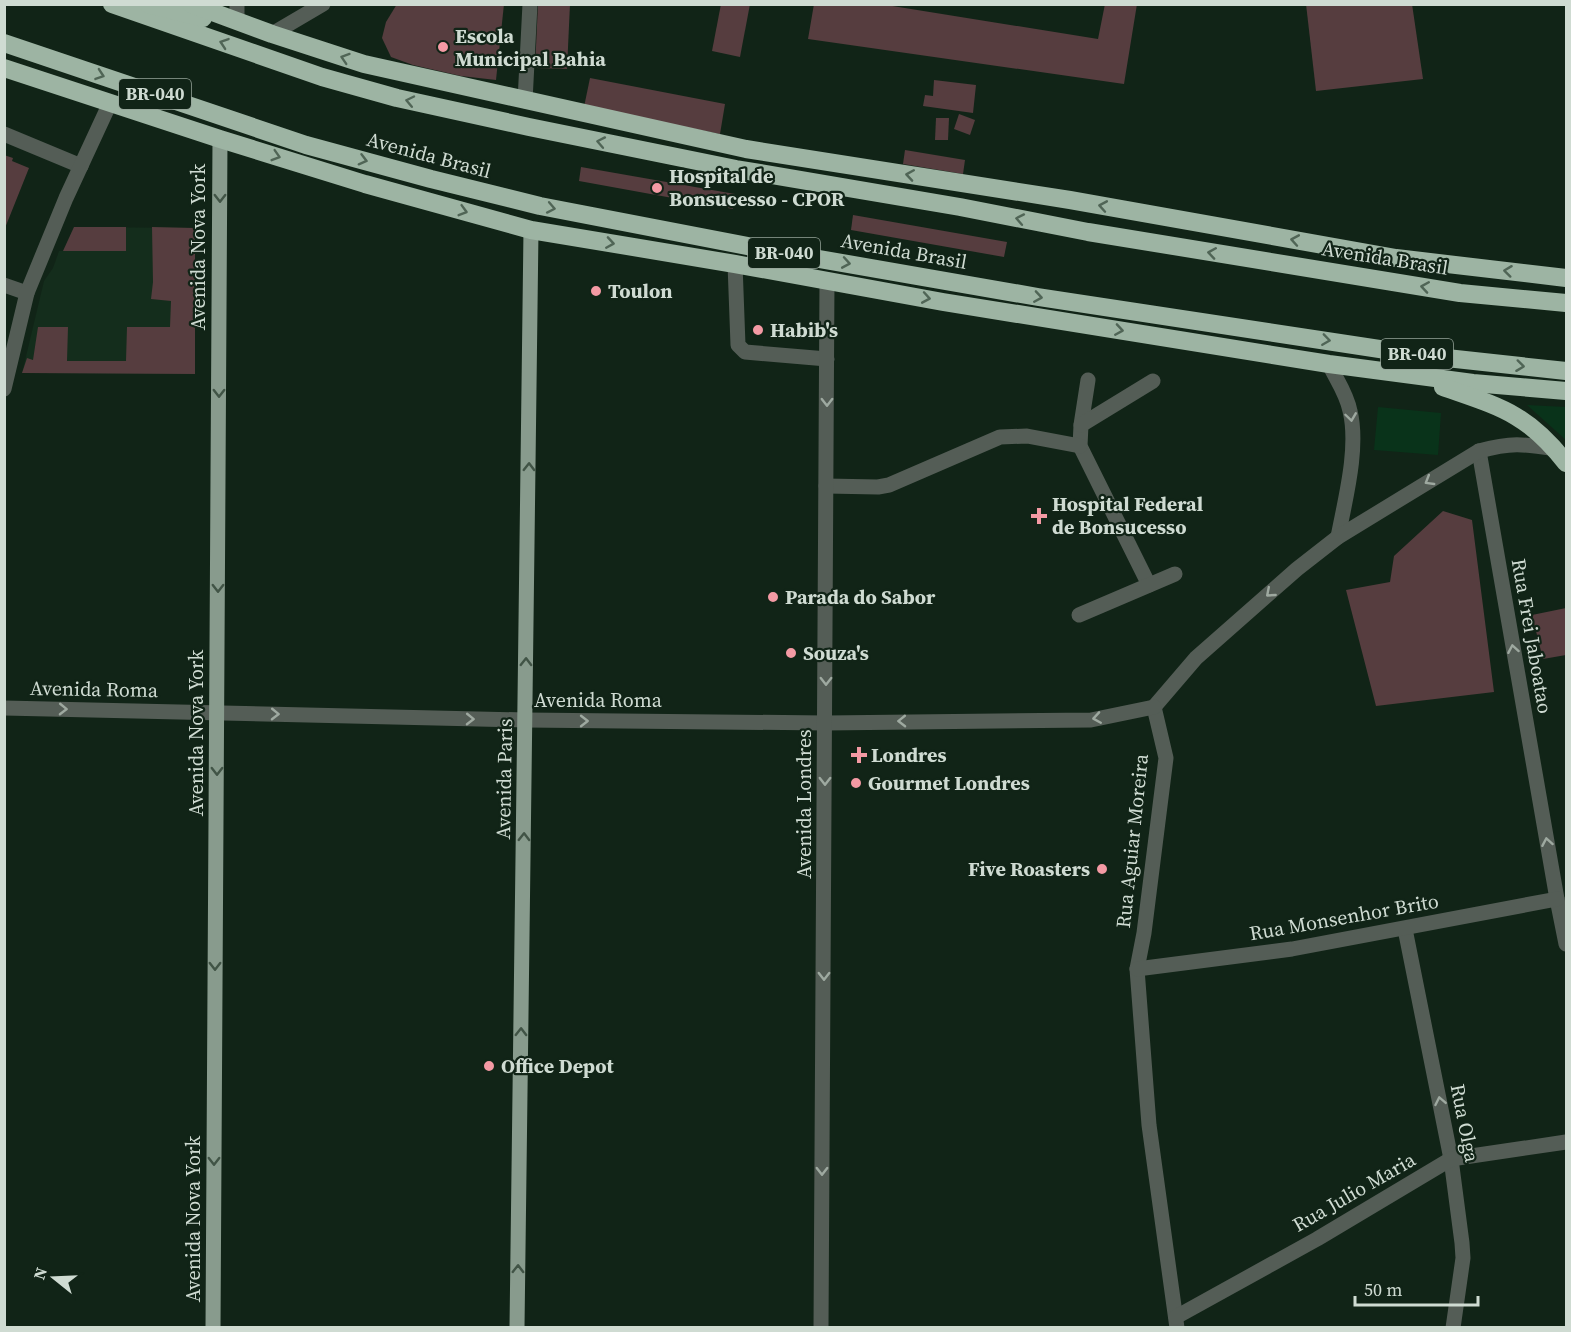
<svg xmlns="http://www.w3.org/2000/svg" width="1571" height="1332" font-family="'Source Serif 4',serif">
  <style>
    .built { fill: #142d1c }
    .green { fill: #09331a }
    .building { fill: #563d3f }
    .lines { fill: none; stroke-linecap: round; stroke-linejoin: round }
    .minor { stroke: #545d56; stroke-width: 15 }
    .major { stroke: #889b8d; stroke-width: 15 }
    .highway { stroke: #9db4a3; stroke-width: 18 }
    .oneway { stroke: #506556 }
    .oneway2 { stroke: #415446 }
    .oneway3 { stroke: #9ea9a0 }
    .poi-dot { fill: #f49aa4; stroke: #112417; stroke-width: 2 }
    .labels { text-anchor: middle; stroke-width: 4.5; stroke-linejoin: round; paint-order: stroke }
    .shield { fill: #112417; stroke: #96a49a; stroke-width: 1.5 }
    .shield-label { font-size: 18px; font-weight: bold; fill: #cfdbd2 }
    .poi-label { font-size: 20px; font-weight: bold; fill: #cfdbd2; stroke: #112417; text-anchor: start }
    .street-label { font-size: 20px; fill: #cfdbd2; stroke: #112417 }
  </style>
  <rect width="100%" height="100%" fill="#112417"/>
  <!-- built -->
  <path class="built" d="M74,227L195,228V374L22,373L44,281L53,268L59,251H63Z"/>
  <!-- green -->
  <g class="green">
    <path d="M1527,405L1566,407V440Z"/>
    <path d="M1378,407L1441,413L1438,455L1374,450Z"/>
  </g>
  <!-- building -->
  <g class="building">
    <path d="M397,4H504L496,80L461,76L413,65L391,57L382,38L386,22Z"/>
    <path d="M538,4H570L567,69L535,68Z"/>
    <path d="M721,4H750L740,57L712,51Z"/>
    <path d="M814,4H880L1098,39L1105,4H1137L1124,84L808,39Z"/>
    <path d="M1306,4H1412L1423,79L1316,91Z"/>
    <path d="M590,78L725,104L720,134L584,107Z"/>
    <path d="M934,80L976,85L973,113L923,106L925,95L933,96Z"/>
    <path d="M959,114L975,120L970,135L954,129Z"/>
    <path d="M936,118H949L948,140H935Z"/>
    <path d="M905,150L965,160L963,174L903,164Z"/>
    <path d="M4,155L13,158L12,161L29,168L5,228Z"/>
    <path d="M581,167L735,194L733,209L579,181Z"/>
    <path d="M853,215L1007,242L1004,257L851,230Z"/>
    <path d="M74,227H126V251H63Z"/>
    <path d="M152,227L195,228V374L22,373L27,358L33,360L38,327H68L67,361H126L127,327H170L171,301L151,299L153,282Z"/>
    <path d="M1443,511L1472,520L1494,692L1376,706L1346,590L1390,582L1394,556Z"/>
    <path d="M1566,608V655L1543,659L1532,615Z"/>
  </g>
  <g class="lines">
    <!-- minor -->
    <g class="minor">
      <path d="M237,4V22"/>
      <path d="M272,34L323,4"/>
      <path d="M525,101L530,4"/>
      <path d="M4,134L81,166"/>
      <path d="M735,264L738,345L745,352L827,359"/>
      <path d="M4,285L27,293"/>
      <path d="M1329,364C1336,379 1347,394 1350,411C1359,448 1345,500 1338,537"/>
      <path d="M1088,380L1081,425L1080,446L1149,585"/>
      <path d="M4,389L27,293L66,198L110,103"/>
      <path d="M1081,425L1153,381"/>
      <path d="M1479,451L1557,899L1566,944"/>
      <path d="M826,486L878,487L889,485L1000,437L1027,436L1080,446"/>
      <path d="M1079,615L1175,574"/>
      <path d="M1154,707L1166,758L1144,933L1137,969L1149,1125L1177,1328"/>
      <path d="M1154,707L1196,658L1297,569L1338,537L1479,451C1512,442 1523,444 1556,449"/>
      <path d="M4,708L526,720L826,723L1091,720L1154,707"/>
      <path d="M1405,929L1451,1159L1462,1243L1463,1258L1453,1328"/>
      <path d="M1137,969L1292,949L1557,899"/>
      <path d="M1176,1317L1317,1239L1451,1159L1566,1142"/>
      <path d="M821,1328L827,280"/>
    </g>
    <!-- major -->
    <g class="major">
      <path d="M213,1328L220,139"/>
      <path d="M517,1328L531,230"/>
    </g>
    <!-- highway -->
    <g class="highway">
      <path d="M112,4L322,77L397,98L529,127L736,169L960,207L1088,232L1460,293L1566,303"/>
      <path d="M148,4L203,18"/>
      <path d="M191,4L272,34L364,64L746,149L1070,200L1396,258L1566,278"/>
      <path d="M4,43L306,145L431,179L540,206L773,251L1038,297L1419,355L1566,371"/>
      <path d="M4,68L220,139L365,184L531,230L735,264L943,302L1329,364L1473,383L1566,391"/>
      <path d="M1443,387C1500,407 1527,413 1566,463"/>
    </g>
  </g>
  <!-- one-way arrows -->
  <defs><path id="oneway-chevron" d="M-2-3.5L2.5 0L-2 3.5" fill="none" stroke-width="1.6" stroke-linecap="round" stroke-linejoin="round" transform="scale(1.5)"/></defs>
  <g class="oneway">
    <use href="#oneway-chevron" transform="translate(224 43) rotate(-161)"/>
    <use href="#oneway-chevron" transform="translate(345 58) rotate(-162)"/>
    <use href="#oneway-chevron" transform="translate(100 75) rotate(19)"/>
    <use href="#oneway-chevron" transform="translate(410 101) rotate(-168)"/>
    <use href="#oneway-chevron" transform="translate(601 142) rotate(-169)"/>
    <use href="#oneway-chevron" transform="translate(276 156) rotate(17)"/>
    <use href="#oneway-chevron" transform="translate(363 160) rotate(15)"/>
    <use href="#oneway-chevron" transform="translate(910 175) rotate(-171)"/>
    <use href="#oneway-chevron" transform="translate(1103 206) rotate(-170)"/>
    <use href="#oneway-chevron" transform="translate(551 208) rotate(11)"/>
    <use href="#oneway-chevron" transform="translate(463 211) rotate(16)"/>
    <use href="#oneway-chevron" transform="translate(1020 219) rotate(-169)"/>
    <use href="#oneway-chevron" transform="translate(1295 240) rotate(-170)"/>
    <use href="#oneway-chevron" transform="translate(610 243) rotate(9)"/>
    <use href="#oneway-chevron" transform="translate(1212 253) rotate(-171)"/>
    <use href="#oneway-chevron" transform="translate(846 263) rotate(10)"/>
    <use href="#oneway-chevron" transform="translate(1508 271) rotate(-173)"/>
    <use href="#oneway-chevron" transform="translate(1425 287) rotate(-171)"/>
    <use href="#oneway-chevron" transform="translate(1038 297) rotate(9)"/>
    <use href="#oneway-chevron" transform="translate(926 298) rotate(10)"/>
    <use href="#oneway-chevron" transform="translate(1119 330) rotate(9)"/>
    <use href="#oneway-chevron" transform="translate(1326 340) rotate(8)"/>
    <use href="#oneway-chevron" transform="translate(1520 366) rotate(7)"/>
  </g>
  <g class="oneway2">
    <use href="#oneway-chevron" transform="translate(220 198) rotate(90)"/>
    <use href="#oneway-chevron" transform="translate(219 393) rotate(90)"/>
    <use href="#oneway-chevron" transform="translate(529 467) rotate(-89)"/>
    <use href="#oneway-chevron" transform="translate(218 588) rotate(90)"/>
    <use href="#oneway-chevron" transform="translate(526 662) rotate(-89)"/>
    <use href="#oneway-chevron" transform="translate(217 771) rotate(90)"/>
    <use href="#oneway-chevron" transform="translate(524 837) rotate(-89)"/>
    <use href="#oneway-chevron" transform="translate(215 966) rotate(90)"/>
    <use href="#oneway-chevron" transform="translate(521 1032) rotate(-89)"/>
    <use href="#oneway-chevron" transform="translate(214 1161) rotate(90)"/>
    <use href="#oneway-chevron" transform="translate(518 1269) rotate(-89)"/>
  </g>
  <g class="oneway3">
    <use href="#oneway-chevron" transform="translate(827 402) rotate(90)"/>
    <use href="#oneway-chevron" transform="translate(1351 417) rotate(82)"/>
    <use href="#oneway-chevron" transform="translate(1429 481) rotate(149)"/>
    <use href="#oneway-chevron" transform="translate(1270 593) rotate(139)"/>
    <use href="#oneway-chevron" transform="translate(1513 649) rotate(-100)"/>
    <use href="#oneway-chevron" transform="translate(826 681) rotate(90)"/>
    <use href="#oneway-chevron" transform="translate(63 709) rotate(1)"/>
    <use href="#oneway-chevron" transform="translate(275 714) rotate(1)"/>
    <use href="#oneway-chevron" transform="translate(1097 718) rotate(171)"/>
    <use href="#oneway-chevron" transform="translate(470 719) rotate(1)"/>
    <use href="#oneway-chevron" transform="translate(584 721)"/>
    <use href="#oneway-chevron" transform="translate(902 721) rotate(179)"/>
    <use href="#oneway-chevron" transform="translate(825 781) rotate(90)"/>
    <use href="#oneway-chevron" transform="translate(1547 842) rotate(-100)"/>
    <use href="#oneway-chevron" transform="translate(824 976) rotate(90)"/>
    <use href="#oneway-chevron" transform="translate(1440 1101) rotate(-101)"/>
    <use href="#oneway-chevron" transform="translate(822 1171) rotate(90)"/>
  </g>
  <!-- markers -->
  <g class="poi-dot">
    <circle cx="443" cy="47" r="6"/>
    <circle cx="657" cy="188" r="6"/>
    <circle cx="596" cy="291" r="6"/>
    <circle cx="758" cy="330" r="6"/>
    <path d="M1036 507h6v6h6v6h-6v6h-6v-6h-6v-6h6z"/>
    <circle cx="773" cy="597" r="6"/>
    <circle cx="791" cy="653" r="6"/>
    <path d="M856 746h6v6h6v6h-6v6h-6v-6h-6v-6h6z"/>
    <circle cx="856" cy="783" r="6"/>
    <circle cx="1102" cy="869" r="6"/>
    <circle cx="489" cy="1066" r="6"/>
  </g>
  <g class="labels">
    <!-- shield labels -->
    <g class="shield">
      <rect x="119" y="79" width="72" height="30" rx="4.5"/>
      <rect x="748" y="238" width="72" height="30" rx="4.5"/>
      <rect x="1381" y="339" width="72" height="30" rx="4.5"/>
    </g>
    <g class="shield-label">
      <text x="155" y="100">BR-040</text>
      <text x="784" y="259">BR-040</text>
      <text x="1417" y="360">BR-040</text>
    </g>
    <!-- poi labels -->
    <g class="poi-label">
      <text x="455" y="43">Escola<tspan x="455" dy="23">Municipal Bahia</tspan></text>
      <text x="669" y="183">Hospital de<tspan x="669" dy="23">Bonsucesso - CPOR</tspan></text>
      <text x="608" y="298">Toulon</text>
      <text x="770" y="337">Habib's</text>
      <text x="1052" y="511">Hospital Federal<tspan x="1052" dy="23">de Bonsucesso</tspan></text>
      <text x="785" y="604">Parada do Sabor</text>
      <text x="803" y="660">Souza's</text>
      <text x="871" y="762">Londres</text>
      <text x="868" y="790">Gourmet Londres</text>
      <text x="1090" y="876" text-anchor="end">Five Roasters</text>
      <text x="501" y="1073">Office Depot</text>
    </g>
    <!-- street labels -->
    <g class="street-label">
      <text transform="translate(429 155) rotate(15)" y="7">Avenida Brasil</text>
      <text transform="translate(198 247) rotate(-90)" y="7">Avenida Nova York</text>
      <text transform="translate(904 251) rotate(10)" y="7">Avenida Brasil</text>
      <text transform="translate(1385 258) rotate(9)" y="7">Avenida Brasil</text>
      <text transform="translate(1532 636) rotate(80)" y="7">Rua Frei Jaboatao</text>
      <text transform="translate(94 689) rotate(1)" y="7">Avenida Roma</text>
      <text x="598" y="707">Avenida Roma</text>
      <text transform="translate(196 733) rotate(-90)" y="7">Avenida Nova York</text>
      <text transform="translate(504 779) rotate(-89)" y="7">Avenida Paris</text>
      <text transform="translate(804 804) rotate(-90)" y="7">Avenida Londres</text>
      <text transform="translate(1132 841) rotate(-84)" y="7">Rua Aguiar Moreira</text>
      <text transform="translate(1344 917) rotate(-10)" y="7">Rua Monsenhor Brito</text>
      <text transform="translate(1465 1123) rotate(79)" y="7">Rua Olga</text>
      <text transform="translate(1354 1192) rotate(-30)" y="7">Rua Julio Maria</text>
      <text transform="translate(193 1219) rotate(-90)" y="7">Avenida Nova York</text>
    </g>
  </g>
  <!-- border -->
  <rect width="1571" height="1332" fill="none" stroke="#cfdbd2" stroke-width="12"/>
  <!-- north arrow -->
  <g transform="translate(54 1278) rotate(288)" stroke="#112417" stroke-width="4.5" paint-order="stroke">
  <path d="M0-4.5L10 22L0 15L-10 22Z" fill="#cfdbd2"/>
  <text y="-9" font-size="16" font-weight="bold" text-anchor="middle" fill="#cfdbd2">N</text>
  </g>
  <!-- scale -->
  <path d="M1355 1296v9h123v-9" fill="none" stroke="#cfdbd2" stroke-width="3"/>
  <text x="1364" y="1296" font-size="18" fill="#cfdbd2" stroke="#112417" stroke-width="4.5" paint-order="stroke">50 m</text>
</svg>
